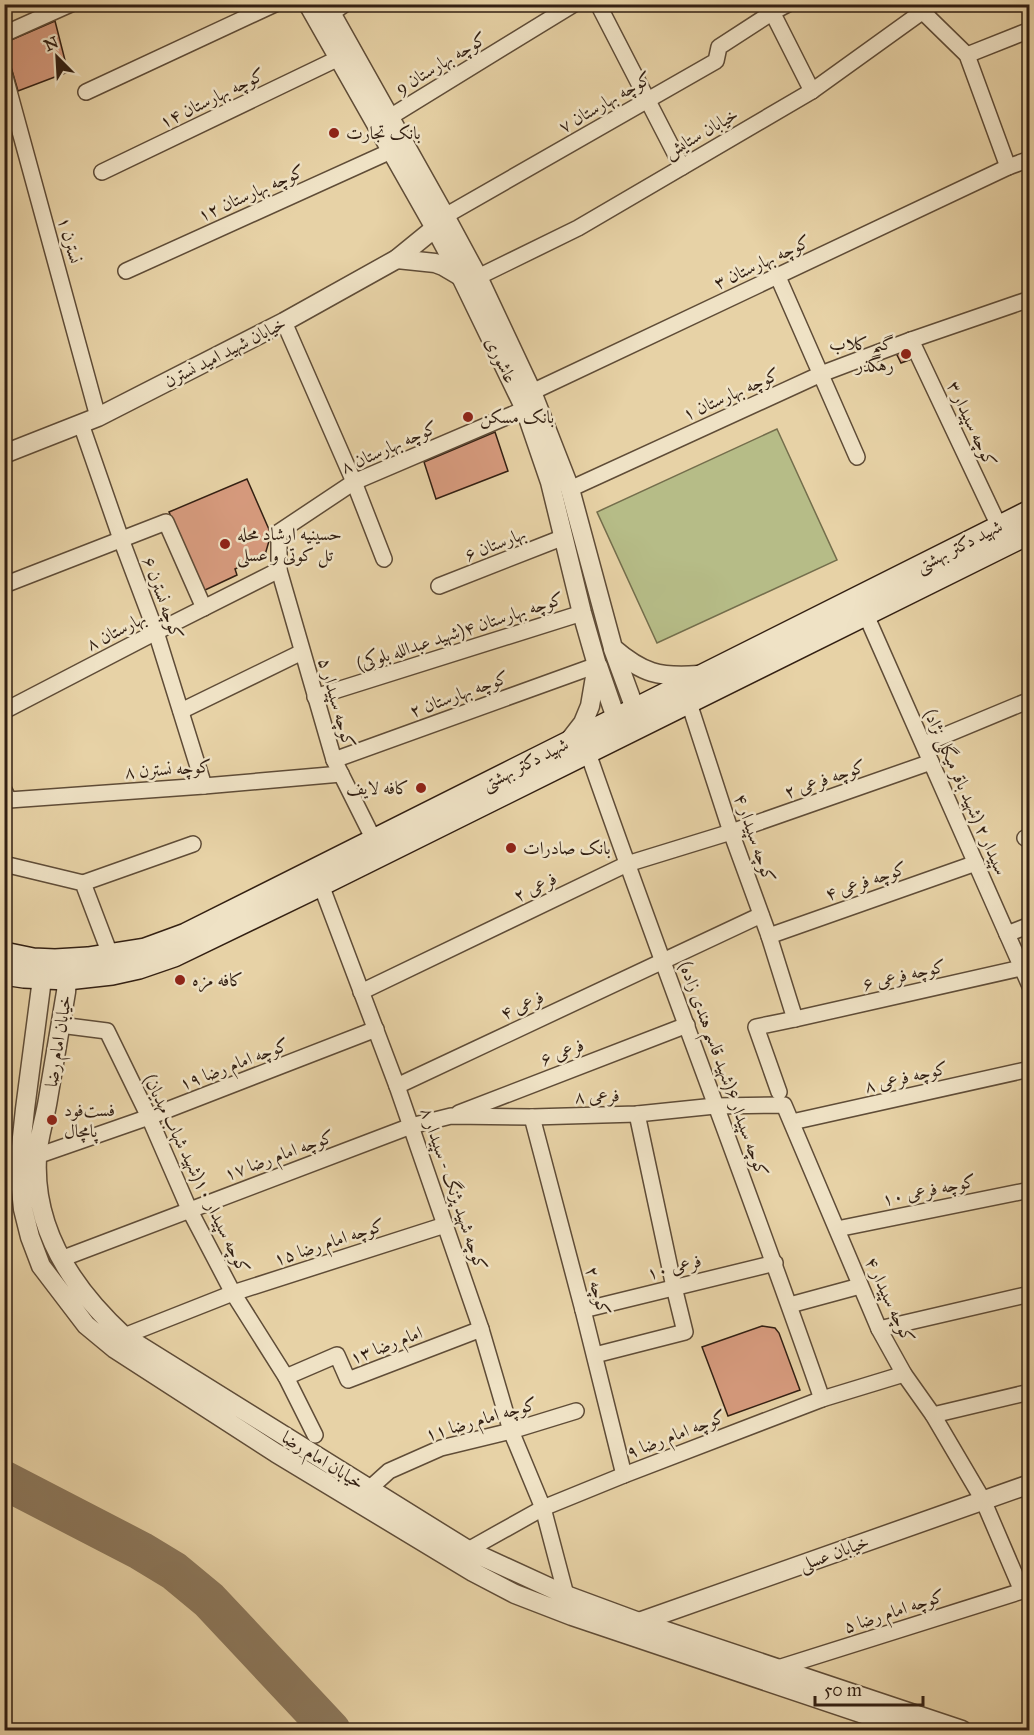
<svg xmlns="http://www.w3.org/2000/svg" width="1034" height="1735" font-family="'IM FELL Great Primer',Amiri,serif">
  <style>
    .park { fill: #b6bc87; stroke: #746e4c; stroke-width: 1.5 }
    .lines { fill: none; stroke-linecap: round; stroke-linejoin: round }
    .taxiway { stroke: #8c785c; stroke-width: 39 }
    .building { fill: #d79b7e; stroke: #321f12; stroke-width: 1.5 }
    .minor-casing { stroke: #5f4c37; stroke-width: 18 }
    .tertiary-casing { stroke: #5f4c37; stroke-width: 21 }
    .secondary-casing { stroke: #321f12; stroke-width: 24 }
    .minor { stroke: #efe2c5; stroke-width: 15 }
    .tertiary { stroke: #efe2c5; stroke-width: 18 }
    .secondary { stroke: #efe2c5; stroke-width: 21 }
    .poi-dot { fill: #8f2418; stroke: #efe2c5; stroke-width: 2 }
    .labels { text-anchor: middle; stroke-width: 5; stroke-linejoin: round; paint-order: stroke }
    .street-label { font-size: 18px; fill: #321f12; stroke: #efe2c5 }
    .poi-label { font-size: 18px; fill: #321f12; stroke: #efe2c5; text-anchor: start }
  </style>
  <rect width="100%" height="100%" fill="#e7d2a6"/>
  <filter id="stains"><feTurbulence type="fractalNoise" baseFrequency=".00333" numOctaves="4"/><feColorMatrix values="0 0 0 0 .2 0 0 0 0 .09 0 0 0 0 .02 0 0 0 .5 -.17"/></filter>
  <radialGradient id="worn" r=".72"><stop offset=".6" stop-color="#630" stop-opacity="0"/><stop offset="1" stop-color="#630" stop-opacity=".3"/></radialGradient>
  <!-- park -->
  <path class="park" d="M777,429L837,560L657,643L597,512Z"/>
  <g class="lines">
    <!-- taxiway -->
    <path class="taxiway" d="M4,1480L141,1551L174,1571L209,1600L331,1730"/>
  </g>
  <!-- building -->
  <g class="building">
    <path d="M55,21L68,72L18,91L4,43Z"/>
    <path d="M911,345L917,357L901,363L895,351Z"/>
    <path d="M495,432L508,471L436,499L424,462Z"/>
    <path d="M247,479L271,534L265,555L235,569L237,575L203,591L169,512Z"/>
    <path d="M762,1326L775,1328L779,1333L800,1390L728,1416L702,1347Z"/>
  </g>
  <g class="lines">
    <defs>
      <g id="minor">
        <path d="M598,4L682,167"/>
        <path d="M768,4L812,91"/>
        <path d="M923,12L967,55L1008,167"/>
        <path d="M330,14L345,4"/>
        <path d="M4,34L71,4"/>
        <path d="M967,55L1030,30"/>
        <path d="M4,73L98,417"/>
        <path d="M86,92L275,4"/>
        <path d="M390,117L574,4"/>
        <path d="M102,172L339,58"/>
        <path d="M445,216L716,61L719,47L773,12L788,4"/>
        <path d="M126,271L391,151"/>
        <path d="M478,277L578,228L812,91L933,4"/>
        <path d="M778,277L857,457"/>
        <path d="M284,322L354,482L384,559"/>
        <path d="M911,340L999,526"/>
        <path d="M532,392L1008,167L1030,159"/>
        <path d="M81,424L121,539L156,632L204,786"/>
        <path d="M570,489L821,374L911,340L1030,299"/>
        <path d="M4,585L166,522L204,608"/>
        <path d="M439,586L564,537"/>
        <path d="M866,615L1030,986"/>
        <path d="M315,697L582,613"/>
        <path d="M689,703L731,832L769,936L795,1019L756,1027L779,1092"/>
        <path d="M4,711L156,632L279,570"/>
        <path d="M181,711L302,652"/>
        <path d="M924,744L1030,700"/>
        <path d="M588,753C663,969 747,1183 822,1399"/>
        <path d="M334,760L597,665"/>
        <path d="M4,790L9,800L204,786L341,774"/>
        <path d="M1025,838L1030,836"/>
        <path d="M374,840L334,760L279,570V532L354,482L525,409"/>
        <path d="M4,864L83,883L110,954"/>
        <path d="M83,883L193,844"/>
        <path d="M321,885L397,1086L481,1329L511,1431L543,1508L566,1595"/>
        <path d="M1007,934L1030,925"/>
        <path d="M769,936L976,863"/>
        <path d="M361,992L627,864L731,832L931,762"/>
        <path d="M795,1019L1021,968"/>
        <path d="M60,1025L107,1031L149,1117L189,1209L233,1293L286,1377L315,1435"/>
        <path d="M397,1086L761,915"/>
        <path d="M459,1113L687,1025"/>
        <path d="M532,1117L583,1310L624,1475"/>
        <path d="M792,1122L1030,1069"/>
        <path d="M37,1156L149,1117L376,1029"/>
        <path d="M837,1229L1030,1190"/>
        <path d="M61,1259L411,1126L451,1116L532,1117L637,1114L715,1106L784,1105L879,1329L904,1374L933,1415L983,1500L1022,1591L778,1668"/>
        <path d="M790,1305L860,1286"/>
        <path d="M583,1310L775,1263"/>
        <path d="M879,1329L1030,1294"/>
        <path d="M124,1336L233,1293L445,1225"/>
        <path d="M595,1355L685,1332L674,1287L637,1114"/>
        <path d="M286,1377L337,1355L348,1380L481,1329"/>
        <path d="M933,1415L1030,1392"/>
        <path d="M369,1489L389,1471L441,1448L511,1431L576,1411"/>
        <path d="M468,1550L543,1508L624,1475L822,1399L904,1374"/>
      </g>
      <g id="tertiary">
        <path d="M308,4L435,228L461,277L525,409L550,482L582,613L597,665L590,706L583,723L569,741"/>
        <path d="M326,4L445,216L478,277L532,392L570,489L613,648C642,673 659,678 698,675"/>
        <path d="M397,259L435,263L443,266L460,276"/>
        <path d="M4,454L98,417L284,322L397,259L435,228L442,219"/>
        <path d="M613,649L635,709V722"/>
        <path d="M598,666L616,718L628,725"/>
        <path d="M639,1622L1030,1484"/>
        <path d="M911,1730L572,1616L515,1594L473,1572L276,1453L115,1349L86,1325L41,1266L30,1237L23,1209L20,1179V1156L25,1109L42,979L55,960L67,979L66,992C60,1027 54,1063 48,1099C45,1119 38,1138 37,1158C33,1230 73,1289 124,1336L468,1550L566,1595L639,1622L962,1730"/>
      </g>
      <g id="secondary">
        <path d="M4,953L33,959L55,960L88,958L145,949L186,934L1030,511"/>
        <path d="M4,974L24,977L67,979L112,974L139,968L174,956L321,885L1030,533"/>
      </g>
    </defs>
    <!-- minor casing -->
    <use href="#minor" class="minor-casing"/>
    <!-- tertiary casing -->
    <use href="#tertiary" class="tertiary-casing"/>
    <!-- secondary casing -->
    <use href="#secondary" class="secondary-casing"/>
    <!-- minor -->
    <use href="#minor" class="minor"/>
    <!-- tertiary -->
    <use href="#tertiary" class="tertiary"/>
    <!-- secondary -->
    <use href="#secondary" class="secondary"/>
  </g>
  <!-- markers -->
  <g class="poi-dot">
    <circle cx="334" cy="133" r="6"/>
    <circle cx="906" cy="354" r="6"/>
    <circle cx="468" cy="417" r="6"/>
    <circle cx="225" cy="544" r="6"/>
    <circle cx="421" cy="788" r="6"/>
    <circle cx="511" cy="848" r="6"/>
    <circle cx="180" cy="980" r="6"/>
    <circle cx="52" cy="1120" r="6"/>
  </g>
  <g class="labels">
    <!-- street labels -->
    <g class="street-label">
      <text transform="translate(441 63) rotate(-31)" y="6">کوچه بهارستان 9</text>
      <text transform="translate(212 98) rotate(-26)" y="6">کوچه بهارستان ۱۴</text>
      <text transform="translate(605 102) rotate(-30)" y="6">کوچه بهارستان ۷</text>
      <text transform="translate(701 133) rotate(-30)" y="6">خیابان ستایش</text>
      <text transform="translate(251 193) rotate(-24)" y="6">کوچه بهارستان ۱۲</text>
      <text transform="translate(70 240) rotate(75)" y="6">نسترن ۱</text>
      <text transform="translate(762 262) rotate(-25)" y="6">کوچه بهارستان ۳</text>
      <text transform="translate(225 352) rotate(-27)" y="6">خیابان شهید امید نسترن</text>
      <text transform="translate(501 360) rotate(64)" y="6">عاشوری</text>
      <text transform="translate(731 394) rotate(-24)" y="6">کوچه بهارستان ۱</text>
      <text transform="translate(972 424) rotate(65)" y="6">کوچه سپیدار ۳</text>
      <text transform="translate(389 447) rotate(-24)" y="6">کوچه بهارستان ۸</text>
      <text transform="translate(495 544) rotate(-21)" y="6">بهارستان ۶</text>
      <text transform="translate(959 546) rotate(-27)" y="6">شهید دکتر بهشتی</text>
      <text transform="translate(163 598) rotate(70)" y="6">کوچه نسترن ۶</text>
      <text transform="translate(116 631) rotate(-27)" y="6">بهارستان ۸</text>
      <text transform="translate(460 631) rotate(-18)" y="6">کوچه بهارستان ۴(شهید عبدالله بلوکی)</text>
      <text transform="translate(459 694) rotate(-20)" y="6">کوچه بهارستان ۲</text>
      <text transform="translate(337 703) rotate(74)" y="6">کوچه سپیدار ۵</text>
      <text transform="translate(525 764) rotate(-27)" y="6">شهید دکتر بهشتی</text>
      <text transform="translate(168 769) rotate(-4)" y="6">کوچه نسترن ۸</text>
      <text transform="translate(825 779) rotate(-19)" y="6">کوچه فرعی ۲</text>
      <text transform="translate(966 792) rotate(66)" y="6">سپیدار ۲ (شهید باقر میگلی نژاد)</text>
      <text transform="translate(755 838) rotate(71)" y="6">کوچه سپیدار ۴</text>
      <text transform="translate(866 881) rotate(-19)" y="6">کوچه فرعی ۴</text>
      <text transform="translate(535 887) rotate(-26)" y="6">فرعی ۲</text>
      <text transform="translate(904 975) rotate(-13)" y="6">کوچه فرعی ۶</text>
      <text transform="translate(522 1005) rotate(-25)" y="6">فرعی ۴</text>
      <text transform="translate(58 1041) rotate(-81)" y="6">خیابان امام رضا</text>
      <text transform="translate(562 1052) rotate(-21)" y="6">فرعی ۶</text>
      <text transform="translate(234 1064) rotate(-21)" y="6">کوچه امام رضا ۱۹</text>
      <text transform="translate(724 1069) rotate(70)" y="6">کوچه سپیدار ۶(شهید قاسم هندی زاده)</text>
      <text transform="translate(906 1077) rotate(-13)" y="6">کوچه فرعی ۸</text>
      <text transform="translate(597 1096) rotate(-2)" y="6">فرعی ۸</text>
      <text transform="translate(279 1155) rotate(-20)" y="6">کوچه امام رضا ۱۷</text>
      <text transform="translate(197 1174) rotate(64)" y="6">کوچه سپیدار ۱۰(شهید شهاب مهدیان)</text>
      <text transform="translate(454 1189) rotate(71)" y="6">کوچه شهید پژنگ - سپیدار ۸</text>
      <text transform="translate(929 1190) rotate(-12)" y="6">کوچه فرعی ۱۰</text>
      <text transform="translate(329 1242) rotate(-18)" y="6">کوچه امام رضا ۱۵</text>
      <text transform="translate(674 1267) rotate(-14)" y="6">فرعی ۱۰</text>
      <text transform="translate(598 1291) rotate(75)" y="6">کوچه ۲</text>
      <text transform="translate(890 1300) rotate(65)" y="6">کوچه سپیدار ۴</text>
      <text transform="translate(386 1345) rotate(-21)" y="6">امام رضا ۱۳</text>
      <text transform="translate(481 1419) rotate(-16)" y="6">کوچه امام رضا ۱۱</text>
      <text transform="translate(676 1434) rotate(-21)" y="6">کوچه امام رضا ۹</text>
      <text transform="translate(323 1460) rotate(32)" y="6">خیابان امام رضا</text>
      <text transform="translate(834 1553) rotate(-20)" y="6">خیابان عسلی</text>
      <text transform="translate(894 1611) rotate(-18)" y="6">کوچه امام رضا ۵</text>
    </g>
    <!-- poi labels -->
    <g class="poi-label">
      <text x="346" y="139">بانک تجارت</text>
      <text x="894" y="350" text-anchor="end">گیم کلاب<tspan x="894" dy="21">رهگذر</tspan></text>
      <text x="480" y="423">بانک مسکن</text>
      <text x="237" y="540">حسینیه ارشاد محله<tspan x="237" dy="21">تل کوتی و عسلی</tspan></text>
      <text x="409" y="794" text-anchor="end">کافه لایف</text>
      <text x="523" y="854">بانک صادرات</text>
      <text x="192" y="986">کافه مزه</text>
      <text x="64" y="1116">فست‌فود<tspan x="64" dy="21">پامچال</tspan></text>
    </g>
  </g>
  <!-- margin -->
  <rect width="1034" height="1735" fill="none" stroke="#e7d2a6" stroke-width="24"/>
  <rect x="6" y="6" width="1022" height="1723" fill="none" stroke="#321f12" stroke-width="3"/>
  <rect x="12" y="12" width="1010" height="1711" fill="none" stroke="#321f12" stroke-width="1.5"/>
  <!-- north arrow -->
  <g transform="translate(57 57) rotate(336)" stroke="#efe2c5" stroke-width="4.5" paint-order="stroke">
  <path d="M0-4.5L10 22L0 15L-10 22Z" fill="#321f12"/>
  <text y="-9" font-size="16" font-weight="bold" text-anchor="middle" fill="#321f12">N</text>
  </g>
  <!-- scale -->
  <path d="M815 1696v9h108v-9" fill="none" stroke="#321f12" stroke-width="3"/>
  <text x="824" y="1696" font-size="18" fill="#321f12" stroke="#efe2c5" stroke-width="4.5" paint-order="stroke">50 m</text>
  <rect width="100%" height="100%" filter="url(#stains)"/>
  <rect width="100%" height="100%" fill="url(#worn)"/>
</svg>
